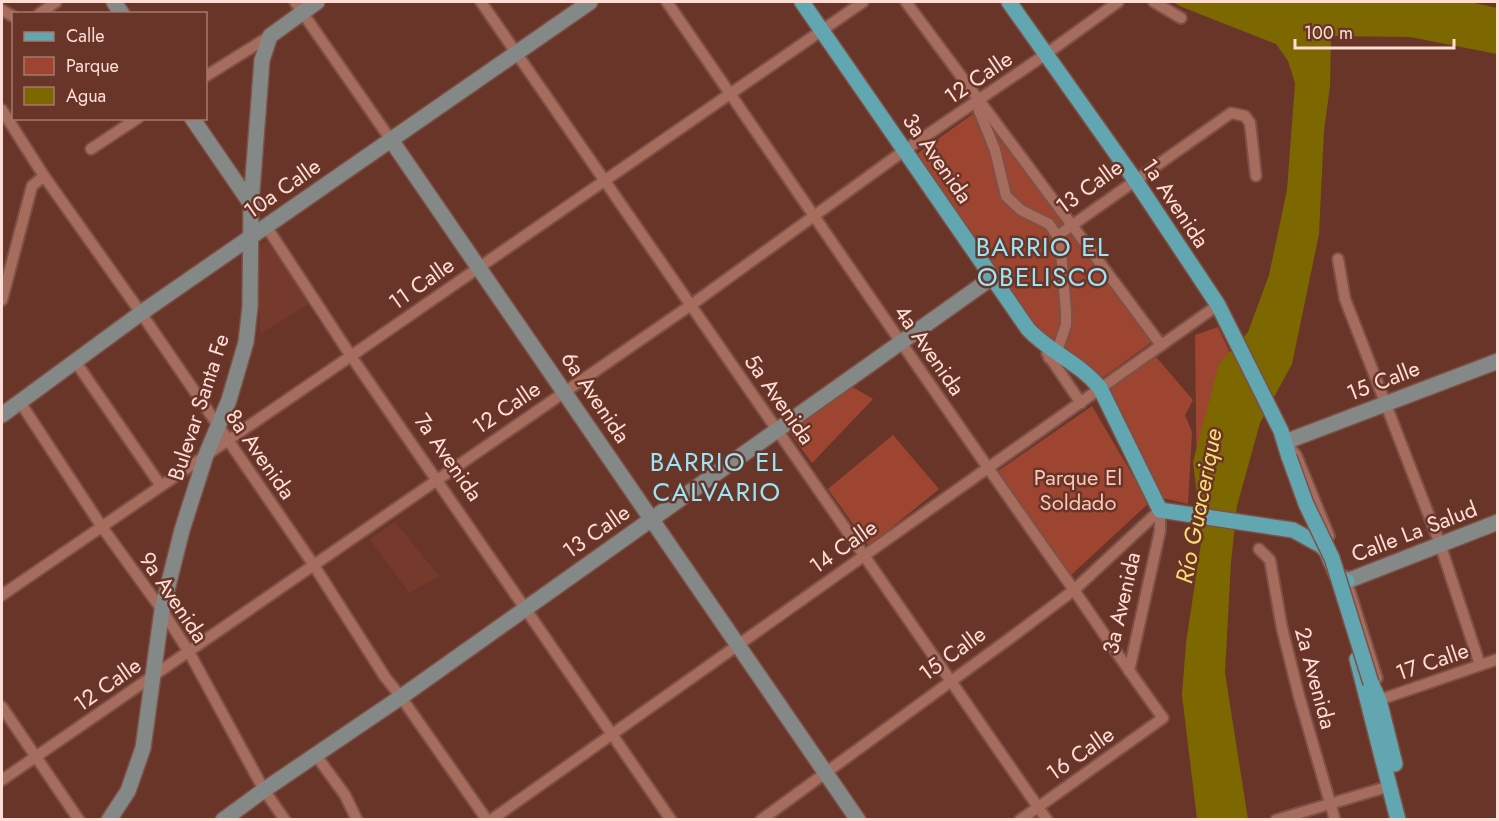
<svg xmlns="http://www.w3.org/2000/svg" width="1499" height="821" font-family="Jost,sans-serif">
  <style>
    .built { fill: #763a2c }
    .green { fill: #9e4531 }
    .water { fill: #7d6700 }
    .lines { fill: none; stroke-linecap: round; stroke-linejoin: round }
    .street-casing { stroke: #7d5146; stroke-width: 14 }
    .secondary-casing { stroke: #7d5146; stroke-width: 18 }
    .primary-casing { stroke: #7d5146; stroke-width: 18 }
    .street { stroke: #a66c5e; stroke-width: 10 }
    .secondary { stroke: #848988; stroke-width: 15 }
    .primary { stroke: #62a6b1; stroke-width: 15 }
    .primary-bridge-casing { stroke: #7d5146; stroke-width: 18; stroke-linecap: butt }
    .primary-bridge { stroke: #62a6b1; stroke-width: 15 }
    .labels { text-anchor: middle; stroke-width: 5; stroke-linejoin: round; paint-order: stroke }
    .street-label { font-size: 22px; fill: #ffddd5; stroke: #693529 }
    .park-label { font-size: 22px; fill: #fcc6b8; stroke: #693529 }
    .water-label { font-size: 24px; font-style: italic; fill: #fadc71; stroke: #693529 }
    .quarter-label { font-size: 26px; letter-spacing: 1.5px; fill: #98e6f8; stroke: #693529 }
  </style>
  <rect width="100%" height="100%" fill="#693529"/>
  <!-- built -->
  <g class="built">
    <path d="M266,241L294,278L308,304L260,334L257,248Z"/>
    <path d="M395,522L439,576L409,593L370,539Z"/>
  </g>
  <!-- green -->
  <g class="green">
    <path d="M977,111L1156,339L1091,386L993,277L917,154Z"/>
    <path d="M1218,327L1238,370L1210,483L1197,495L1195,335Z"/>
    <path d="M1156,357L1193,400L1185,415L1192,432L1188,504L1163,498L1105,390Z"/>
    <path d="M851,386L873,399L812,463L787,429Z"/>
    <path d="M1092,406L1149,503L1071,575L998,471Z"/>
    <path d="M893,435L939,489L869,546L828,489Z"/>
  </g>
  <!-- water -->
  <path class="water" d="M1172,2H1470L1497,8V54L1410,37L1331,36L1330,86L1324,131L1319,234L1292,364L1260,423L1237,506L1231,562L1225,673L1248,819H1197L1182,695L1186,643L1202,536L1193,462L1219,364L1248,332L1269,275L1287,190L1295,83L1288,61L1276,44L1182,7Z"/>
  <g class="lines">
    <defs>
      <g id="street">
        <path d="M295,2L391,140"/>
        <path d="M481,2L1047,820"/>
        <path d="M667,2C798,192 928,384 1062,573C1096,621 1128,671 1163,718L1020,820"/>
        <path d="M906,2L1161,345"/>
        <path d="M1154,2L1181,18"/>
        <path d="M2,10L14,17"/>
        <path d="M39,14L56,2"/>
        <path d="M206,76L270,36"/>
        <path d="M978,108L995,150L1006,196L1021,210L1049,224L1060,240L1066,311V325L1057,351L1049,358"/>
        <path d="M2,110L44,176L141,313L313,564L385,677L401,697L487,820"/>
        <path d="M91,149L138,118"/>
        <path d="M266,226L351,356L671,820"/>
        <path d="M1057,236L1231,113L1245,116L1250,123L1256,176"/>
        <path d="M1338,259L1345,299L1440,544L1480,665"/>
        <path d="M2,300L32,186L44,176"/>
        <path d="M1047,353L1081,403"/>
        <path d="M75,361L161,486"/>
        <path d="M20,402L102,527L162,610L189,652L264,790L285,820"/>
        <path d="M1289,447L1296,455L1329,536"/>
        <path d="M1259,549L1270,560L1282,628L1299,696L1335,820"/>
        <path d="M1345,576L1377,678"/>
        <path d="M2,595L351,356L863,2"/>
        <path d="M1129,671L1160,531V510"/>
        <path d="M1378,694L1379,700L1498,659"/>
        <path d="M2,707L79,820"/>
        <path d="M315,754L345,795L357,820"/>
        <path d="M2,780L691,305L905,150L1046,54L1118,2"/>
        <path d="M491,820L1218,305"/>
        <path d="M761,820L1013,636L1074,590L1160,510"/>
        <path d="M1276,820L1390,786"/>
      </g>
      <g id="secondary">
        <path d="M114,2L122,14"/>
        <path d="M192,118L253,207"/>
        <path d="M391,140L858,820"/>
        <path d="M2,415L141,313L590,2"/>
        <path d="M1285,442L1498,361"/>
        <path d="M1347,581L1498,522"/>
        <path d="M109,820L128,791L143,748L162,610L182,530L206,455L229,400L246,342L250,307L251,204L262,60L270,36L317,2"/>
        <path d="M223,820L264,790L401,697L993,277"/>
      </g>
      <g id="primary">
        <path d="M802,2L1028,329C1049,352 1080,363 1100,388L1160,510L1293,530L1322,546L1327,552L1337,576L1341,579L1347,581"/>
        <path d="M1009,2L1135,180L1218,305L1281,431L1289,457"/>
        <path d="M1357,659L1398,820"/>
        <path d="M1371,683L1379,700L1395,764"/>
      </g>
    </defs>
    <!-- street casing -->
    <use href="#street" class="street-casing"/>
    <!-- secondary casing -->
    <use href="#secondary" class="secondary-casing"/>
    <!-- primary casing -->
    <use href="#primary" class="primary-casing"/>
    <!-- street -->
    <use href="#street" class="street"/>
    <!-- secondary -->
    <use href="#secondary" class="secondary"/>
    <!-- primary -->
    <use href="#primary" class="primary"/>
    <defs>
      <path id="primary-bridge" d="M1289,457L1306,504L1332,558L1371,683"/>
    </defs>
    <!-- primary-bridge casing -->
    <use href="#primary-bridge" class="primary-bridge-casing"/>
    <!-- primary-bridge -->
    <use href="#primary-bridge" class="primary-bridge"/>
  </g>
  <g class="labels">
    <!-- street labels -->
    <g class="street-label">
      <text transform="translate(978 77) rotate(-34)" y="8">12 Calle</text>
      <text transform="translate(938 158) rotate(55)" y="8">3a Avenida</text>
      <text transform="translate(1089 186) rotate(-36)" y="8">13 Calle</text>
      <text transform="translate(282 188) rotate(-35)" y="8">10a Calle</text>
      <text transform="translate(1176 203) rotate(56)" y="8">1a Avenida</text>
      <text transform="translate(421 283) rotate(-35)" y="8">11 Calle</text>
      <text transform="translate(930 350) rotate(55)" y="8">4a Avenida</text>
      <text transform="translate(1383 380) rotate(-21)" y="8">15 Calle</text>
      <text transform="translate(596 397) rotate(56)" y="8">6a Avenida</text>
      <text transform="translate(780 399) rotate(55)" y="8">5a Avenida</text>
      <text transform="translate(198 407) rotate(-72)" y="8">Bulevar Santa Fe</text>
      <text transform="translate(506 407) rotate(-34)" y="8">12 Calle</text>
      <text transform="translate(261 454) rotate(55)" y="8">8a Avenida</text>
      <text transform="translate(449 457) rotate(55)" y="8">7a Avenida</text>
      <text transform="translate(596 531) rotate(-35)" y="8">13 Calle</text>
      <text transform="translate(1414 531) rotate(-21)" y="8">Calle La Salud</text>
      <text transform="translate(843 546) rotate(-35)" y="8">14 Calle</text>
      <text transform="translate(174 597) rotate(56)" y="8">9a Avenida</text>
      <text transform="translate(1121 603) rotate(-77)" y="8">3a Avenida</text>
      <text transform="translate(952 653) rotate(-36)" y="8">15 Calle</text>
      <text transform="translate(1432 661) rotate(-19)" y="8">17 Calle</text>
      <text transform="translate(1316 678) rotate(75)" y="8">2a Avenida</text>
      <text transform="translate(107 684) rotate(-35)" y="8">12 Calle</text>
      <text transform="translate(1080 753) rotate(-35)" y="8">16 Calle</text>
    </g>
    <!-- park labels -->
    <g class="park-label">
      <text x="1078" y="485">Parque El<tspan x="1078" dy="25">Soldado</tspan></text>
    </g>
    <!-- water labels -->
    <g class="water-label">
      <text transform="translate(1199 506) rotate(-79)" y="8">Río Guacerique</text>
    </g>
    <!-- quarter labels -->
    <g class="quarter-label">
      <text x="1043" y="256">BARRIO EL<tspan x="1043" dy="30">OBELISCO</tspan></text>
      <text x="717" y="471">BARRIO EL<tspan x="717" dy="30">CALVARIO</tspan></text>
    </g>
  </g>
  <!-- border -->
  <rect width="1499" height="821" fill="none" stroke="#ffddd5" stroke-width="6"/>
  <!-- legend -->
  <rect x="12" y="12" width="195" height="108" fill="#693529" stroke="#a5786e" stroke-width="1.5"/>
  <rect x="24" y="32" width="30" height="9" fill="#62a6b1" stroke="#a5786e" stroke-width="1.5"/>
  <text x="66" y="42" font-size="18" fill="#ffddd5">Calle</text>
  <rect x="24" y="57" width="30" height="18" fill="#9e4531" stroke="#a5786e" stroke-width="1.5"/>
  <text x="66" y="72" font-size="18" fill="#ffddd5">Parque</text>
  <rect x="24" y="87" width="30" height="18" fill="#7d6700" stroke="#a5786e" stroke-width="1.5"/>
  <text x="66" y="102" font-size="18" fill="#ffddd5">Agua</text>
  <!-- scale -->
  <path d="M1295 39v9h159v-9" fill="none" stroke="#ffddd5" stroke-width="3"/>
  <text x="1304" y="39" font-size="18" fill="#ffddd5" stroke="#693529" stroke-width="4.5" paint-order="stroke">100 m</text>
</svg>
